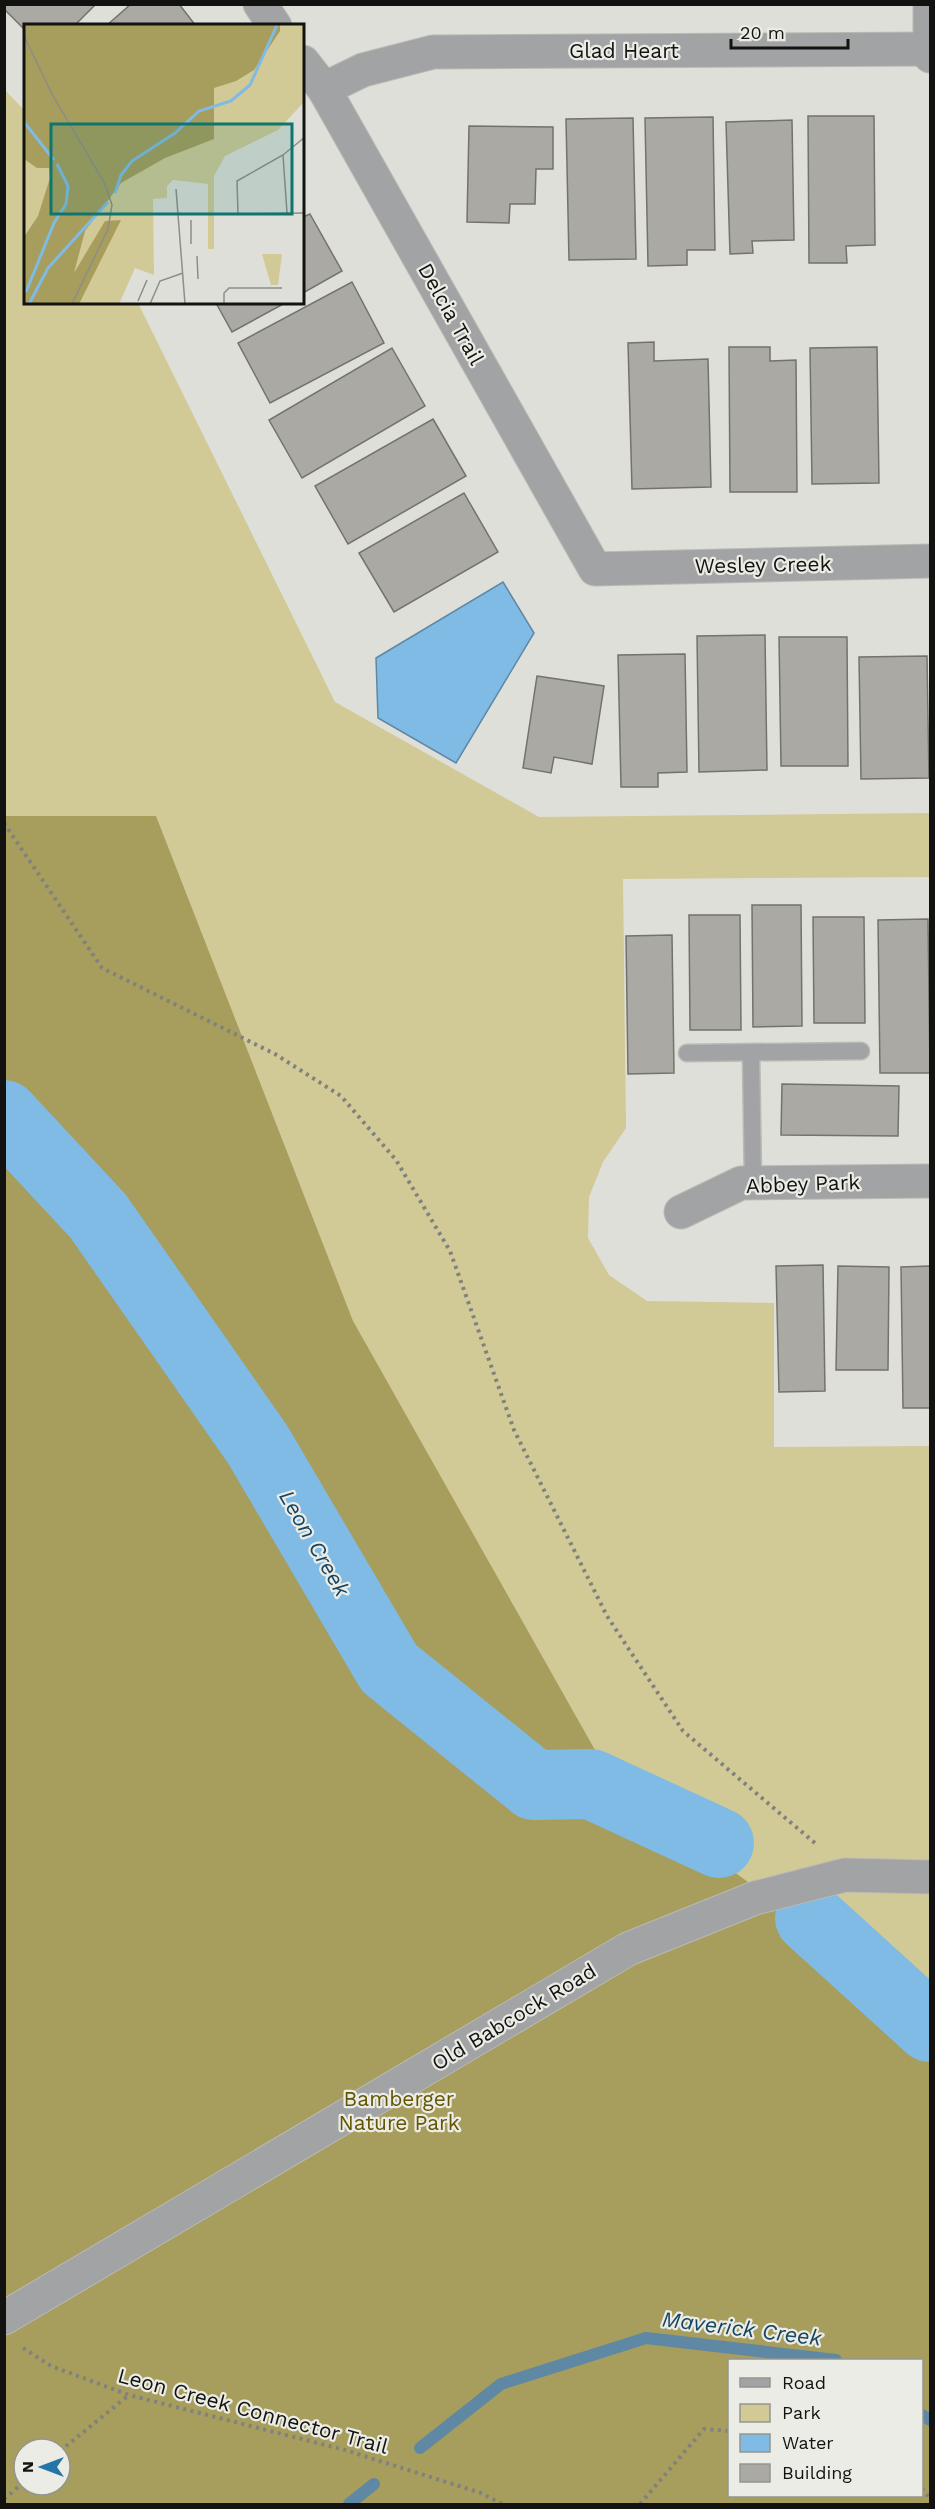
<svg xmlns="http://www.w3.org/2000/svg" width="935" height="2509" font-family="'Work Sans',sans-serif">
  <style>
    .green { fill: #d1c996; fill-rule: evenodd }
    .forest { fill: #a79d5c; fill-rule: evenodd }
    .water { fill: #7fbbe4; stroke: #5e88a4; stroke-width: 1.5 }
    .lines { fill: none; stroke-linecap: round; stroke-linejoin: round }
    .stream { stroke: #5e88a4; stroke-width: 12 }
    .river { stroke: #7fbbe4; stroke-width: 70 }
    .building { fill: #aaa9a4; stroke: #73726d; stroke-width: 1.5 }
    .lane-casing { stroke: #babab5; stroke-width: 19 }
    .street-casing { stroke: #babab5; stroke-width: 35 }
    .path { stroke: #81817d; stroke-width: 4; stroke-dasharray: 3 4.5; stroke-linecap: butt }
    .lane { stroke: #a1a3a5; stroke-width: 16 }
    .street { stroke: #a1a3a5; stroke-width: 33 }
    .labels { text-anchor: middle; stroke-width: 4.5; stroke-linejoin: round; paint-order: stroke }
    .street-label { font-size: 21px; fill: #121210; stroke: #ecece6 }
    .park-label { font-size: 21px; fill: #625603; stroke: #ecece6 }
    .water-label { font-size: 22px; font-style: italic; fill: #164562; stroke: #ecece6 }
    .inset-river { fill: none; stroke: #7fbbe4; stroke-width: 3 }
    .inset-road { fill: none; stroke: #8d8d89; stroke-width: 1.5 }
    .view { fill: #0f766e; fill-opacity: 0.15; stroke: #0f766e; stroke-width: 3 }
    .inset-edge { fill: none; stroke: #121210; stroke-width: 3 }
  </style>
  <rect width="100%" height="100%" fill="#dfdfd9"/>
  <!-- green -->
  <path class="green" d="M4,89L25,111L26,303H138L335,702L539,817L930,813V877L623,879L626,1128L603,1162L589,1197L588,1238L609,1275L647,1301L774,1303V1447L930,1446V2504H5ZM730,2360H922V2496H730ZM24,2449H60V2485H24Z"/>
  <!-- forest -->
  <path class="forest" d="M5,816H156L353,1321L613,1782L930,2017V2504H5ZM730,2360H922V2496H730ZM24,2449H60V2485H24Z"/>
  <!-- water -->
  <path class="water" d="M503,582L534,633L456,763L378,718L376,658Z"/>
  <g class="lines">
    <!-- stream -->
    <g class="stream">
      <path d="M922,2415L930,2420"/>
      <path d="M420,2448L501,2384L646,2338L836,2360"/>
      <path d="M349,2504L374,2484"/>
    </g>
    <!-- river -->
    <g class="river">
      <path d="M4,1115L98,1216L258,1445L389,1668L534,1785L591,1784L719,1843"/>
      <path d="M810,1918L930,2027"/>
    </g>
  </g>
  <!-- building -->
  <g class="building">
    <path d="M4,4H96L74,26H26V31L4,9Z"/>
    <path d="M131,4H179L196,26H106Z"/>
    <path d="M808,116H874L875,245L846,246L847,263H809Z"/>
    <path d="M713,117L715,250H687V265L648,266L645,118Z"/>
    <path d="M633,118L636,259L569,260L566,119Z"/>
    <path d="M792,120L794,240L752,241L753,253L730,254L726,122Z"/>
    <path d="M469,126L553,127V169H536L535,204H510L509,223L467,222Z"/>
    <path d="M310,214L342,271L303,293V217Z"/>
    <path d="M352,282L384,343L270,403L238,343Z"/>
    <path d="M216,303H285L232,332Z"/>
    <path d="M654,342V361L708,359L711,487L632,489L628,343Z"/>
    <path d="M729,347H770V361L796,360L797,492H730Z"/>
    <path d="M877,347L879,483L812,484L810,348Z"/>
    <path d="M392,348L425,406L302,478L269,420Z"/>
    <path d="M433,419L466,476L348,544L315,486Z"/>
    <path d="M464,493L498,552L394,612L359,553Z"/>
    <path d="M765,635L767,770L699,772L697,636Z"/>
    <path d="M779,637H847L848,766H781Z"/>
    <path d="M685,654L687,772L658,773V787H621L618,655Z"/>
    <path d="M927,656L929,778L861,779L859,657Z"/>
    <path d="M537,676L604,686L592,764L554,757L551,773L523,768Z"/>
    <path d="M752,905H801L802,1026L753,1027Z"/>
    <path d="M689,915H740L741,1030H690Z"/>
    <path d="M813,917H864L865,1023H814Z"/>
    <path d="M928,919L930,1073H880L878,920Z"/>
    <path d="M672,935L674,1073L628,1074L626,936Z"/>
    <path d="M782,1084L899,1086L898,1136L781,1135Z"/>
    <path d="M823,1265L825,1391L779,1392L776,1266Z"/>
    <path d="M838,1266L889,1267L888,1370H836Z"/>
    <path d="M930,1266V1408H903L901,1267Z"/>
  </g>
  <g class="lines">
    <defs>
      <g id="lane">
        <path d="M687,1053L861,1051"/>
        <path d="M751,1053L753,1183"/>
      </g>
      <g id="street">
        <path d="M260,4L275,26"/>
        <path d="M930,4V56"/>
        <path d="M303,62L324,89L595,569L930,561"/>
        <path d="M324,89L363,70L433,52L930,49"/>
        <path d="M681,1212L741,1183L930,1181"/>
        <path d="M4,2318L628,1949L755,1898L845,1875L930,1877"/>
      </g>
    </defs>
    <!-- lane casing -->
    <use href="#lane" class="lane-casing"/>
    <!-- street casing -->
    <use href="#street" class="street-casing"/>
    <!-- path -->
    <g class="path">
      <path d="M4,823L102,968L275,1054L341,1096L396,1160L450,1251L514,1430L607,1616L683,1731L816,1844"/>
      <path d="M23,2348L51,2366L129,2395L345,2450L481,2493L502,2504"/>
      <path d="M60,2451L129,2395"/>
      <path d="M922,2488L930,2499"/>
      <path d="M4,2499L24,2482"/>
      <path d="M640,2504L704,2429L730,2431"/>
    </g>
    <!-- lane -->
    <use href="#lane" class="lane"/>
    <!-- street -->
    <use href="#street" class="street"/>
  </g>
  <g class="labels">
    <!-- street labels -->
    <g class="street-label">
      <text x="624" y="58">Glad Heart</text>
      <text transform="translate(451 314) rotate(61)" y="7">Delcia Trail</text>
      <text transform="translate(763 565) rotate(-1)" y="7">Wesley Creek</text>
      <text transform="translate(803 1184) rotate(-2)" y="7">Abbey Park</text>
      <text transform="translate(514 2017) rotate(-31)" y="7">Old Babcock Road</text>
      <text transform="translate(253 2411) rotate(15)" y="7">Leon Creek Connector Trail</text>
    </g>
    <!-- park labels -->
    <g class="park-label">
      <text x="399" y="2106">Bamberger<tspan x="399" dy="24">Nature Park</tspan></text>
    </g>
    <!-- water labels -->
    <g class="water-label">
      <text transform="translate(315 1543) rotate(60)" y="8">Leon Creek</text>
      <text transform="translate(742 2328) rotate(7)" y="8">Maverick Creek</text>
    </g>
  </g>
  <!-- overview -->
  <g transform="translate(24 24)">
    <rect width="280" height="280" fill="#dfdfd9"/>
    <path d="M0,1H280V78L254,106L201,132L190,152V225H184V160L149,156L143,162V174L129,175L130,251L111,244L95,280H0ZM238,230H258L254,261H247Z" fill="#d1c996"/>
    <path d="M0,1H256V7L230,46L212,57L190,64V115L141,134L97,159L61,207L50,249L81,197L97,196L55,280H0V213L14,192L26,154L25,144H13L0,135Z" fill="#a79d5c"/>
    <path class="inset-river" d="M0,98L30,136M91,169L97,151L108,137L151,109L175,87L207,77L226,61L253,1M2,268L30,199L42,180L44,162L33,140M5,280L24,244L84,178"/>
    <path class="inset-road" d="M0,12L29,72L81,160L88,181L84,205L48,280M281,113L259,131L213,157L214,190L281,189M259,131L263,189M152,165L161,280M167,196V220M173,232L174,255M114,277L123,256M126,280L136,257L159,249M200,280V269L205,264H258"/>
    <path class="view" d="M27,100H268V190H27Z"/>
    <rect width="280" height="280" class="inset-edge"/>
  </g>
  <!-- border -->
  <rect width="935" height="2509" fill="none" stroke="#121210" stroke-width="12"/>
  <!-- legend -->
  <rect x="728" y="2359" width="195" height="138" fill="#ecece6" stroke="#959590" stroke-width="1.5"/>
  <rect x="740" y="2378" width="30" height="9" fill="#a1a3a5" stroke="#959590" stroke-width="1.5"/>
  <text x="782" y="2389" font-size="18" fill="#121210">Road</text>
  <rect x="740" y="2404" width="30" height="18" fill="#d1c996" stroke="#959590" stroke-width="1.5"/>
  <text x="782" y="2419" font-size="18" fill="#121210">Park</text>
  <rect x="740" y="2434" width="30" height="18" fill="#7fbbe4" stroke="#959590" stroke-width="1.5"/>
  <text x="782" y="2449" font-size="18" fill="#121210">Water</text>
  <rect x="740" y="2464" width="30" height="18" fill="#aaa9a4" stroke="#959590" stroke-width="1.5"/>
  <text x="782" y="2479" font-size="18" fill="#121210">Building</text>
  <!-- north arrow -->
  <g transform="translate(42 2467) rotate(270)"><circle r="28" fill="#ecece6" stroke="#959590" stroke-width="1.5"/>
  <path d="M0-4.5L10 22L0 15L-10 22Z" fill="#2376a7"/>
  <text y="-9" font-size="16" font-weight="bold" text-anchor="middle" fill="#121210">N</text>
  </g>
  <!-- scale -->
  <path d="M731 39v9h117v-9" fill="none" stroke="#121210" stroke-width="3"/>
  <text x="740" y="39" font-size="18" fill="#121210" stroke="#ecece6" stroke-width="4.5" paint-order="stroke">20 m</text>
</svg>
